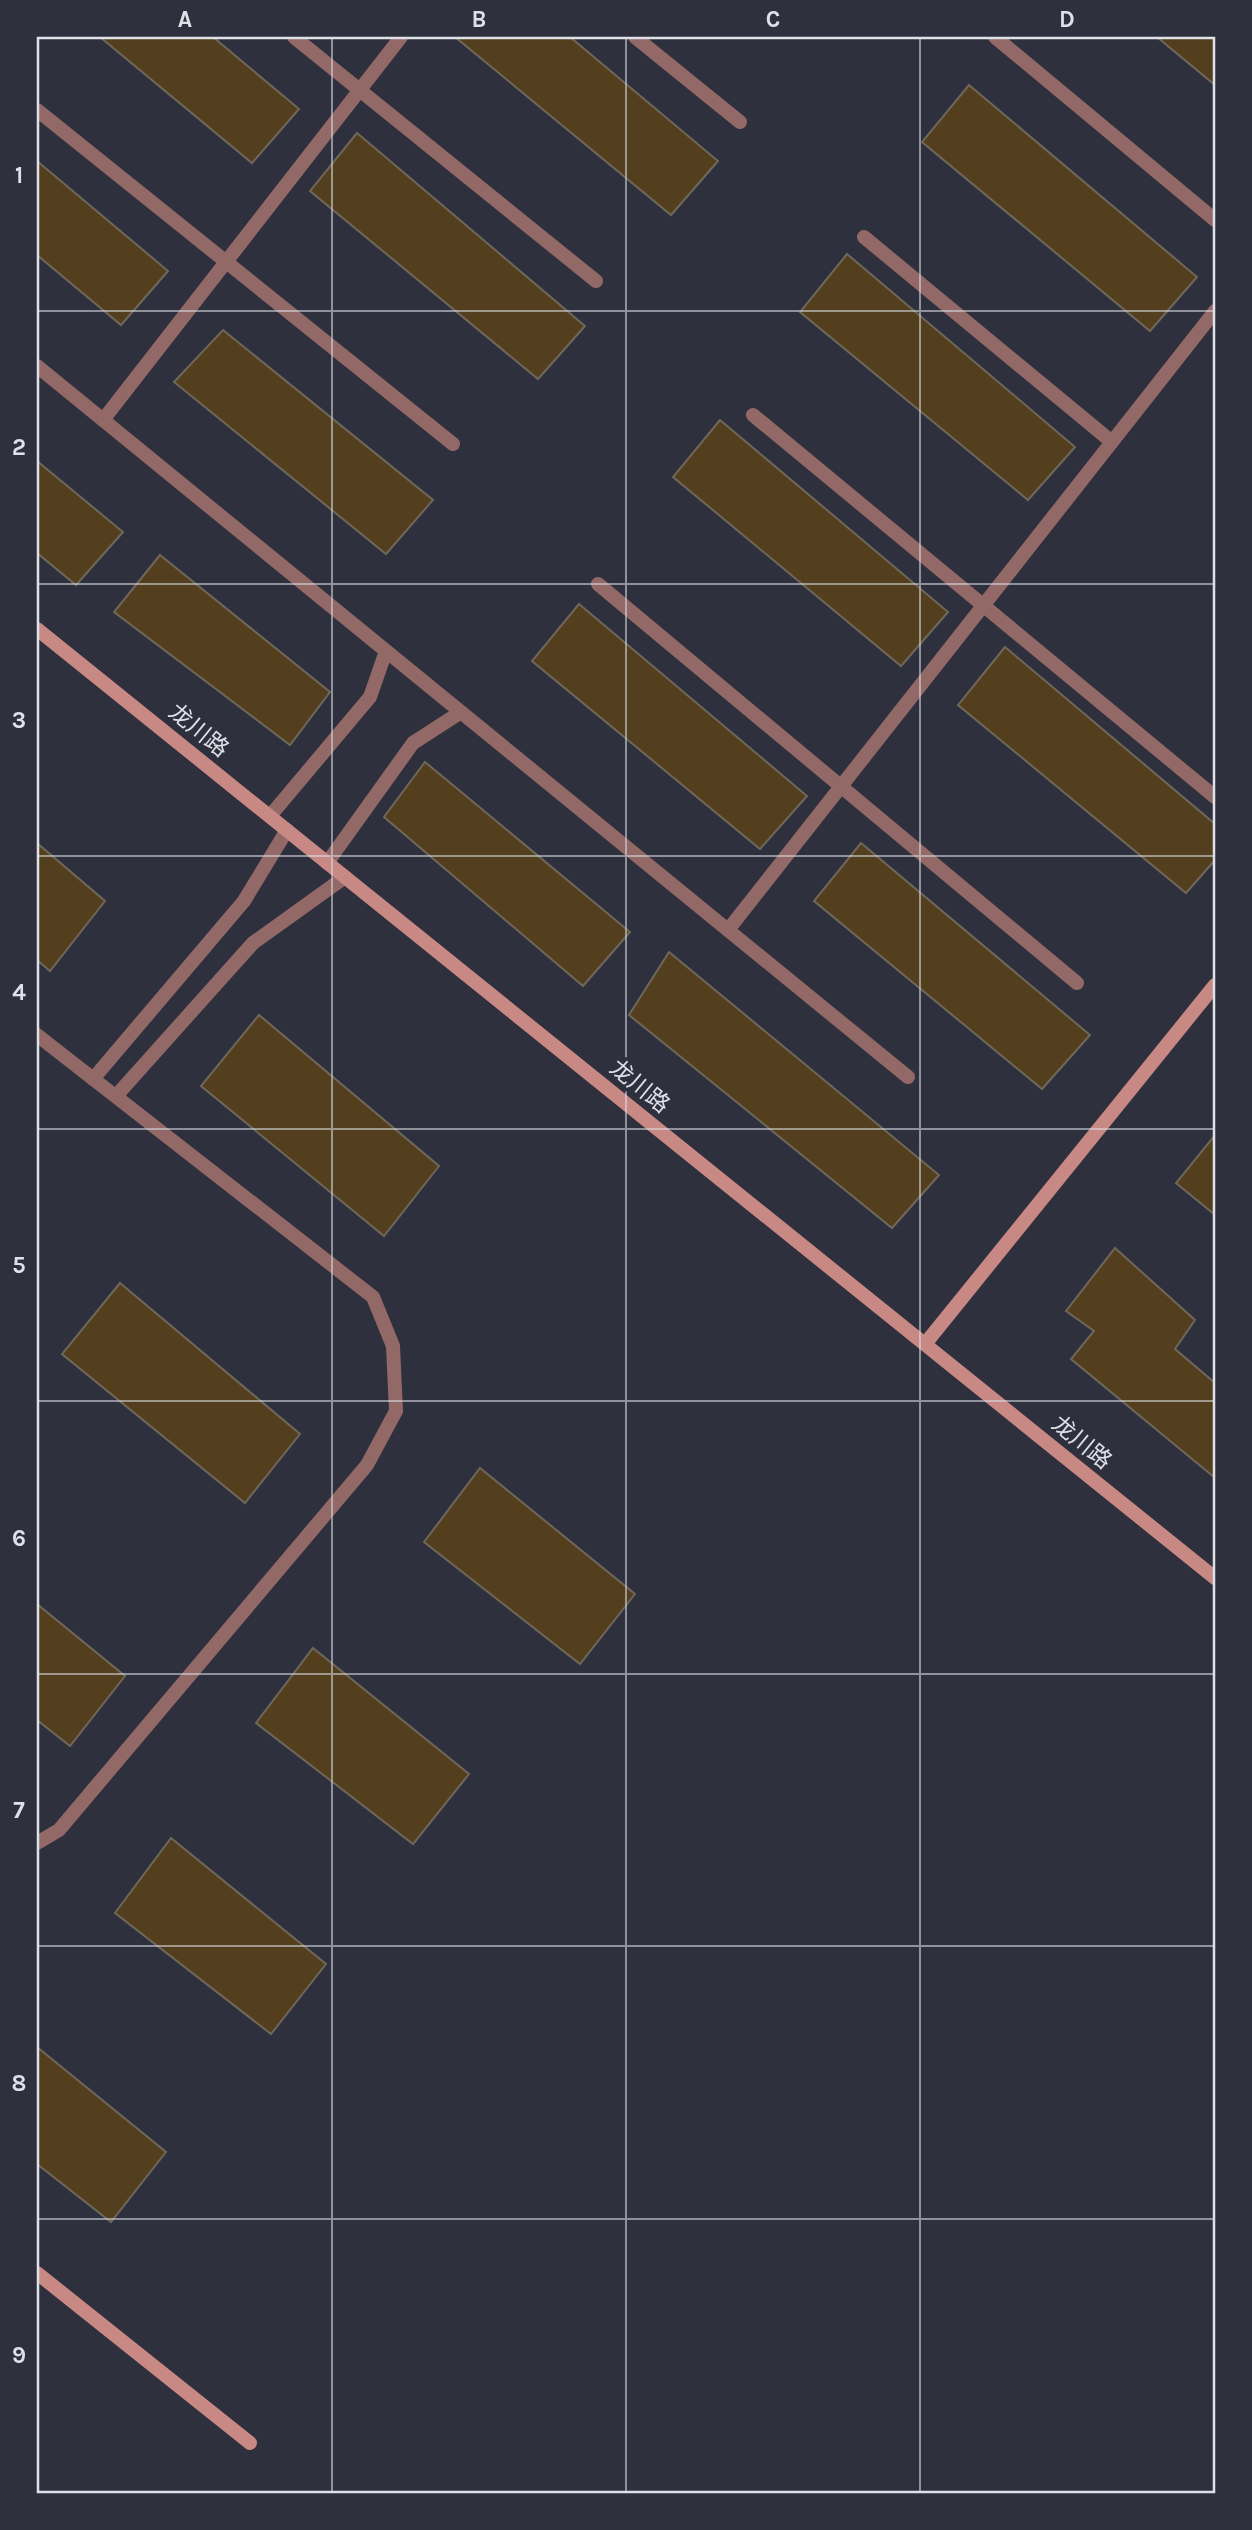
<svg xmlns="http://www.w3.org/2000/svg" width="1252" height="2530" font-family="Karla,'Noto Sans SC',sans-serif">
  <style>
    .building { fill: #533f1d; stroke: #6f675a; stroke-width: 2 }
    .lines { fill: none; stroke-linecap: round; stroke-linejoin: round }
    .lane { stroke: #926966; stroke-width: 14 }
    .street { stroke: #926966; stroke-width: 14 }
    .secondary { stroke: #c88883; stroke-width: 14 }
    .grid { fill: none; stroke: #dfe1e9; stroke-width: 2; stroke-opacity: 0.55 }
    .labels { text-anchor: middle; stroke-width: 7; stroke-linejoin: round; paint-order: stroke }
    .street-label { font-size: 23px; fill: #dfe1e9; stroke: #2f303d }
    .neatline { fill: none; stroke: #dfe1e9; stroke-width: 2.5 }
    .grid-label { font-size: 23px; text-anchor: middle; font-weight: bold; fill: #dfe1e9 }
  </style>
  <rect width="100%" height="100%" fill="#2f303d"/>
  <!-- building -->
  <g class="building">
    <path d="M100,37H213L299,109L252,163Z"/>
    <path d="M455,37H570L718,161L671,215Z"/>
    <path d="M1157,37H1215V85Z"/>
    <path d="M969,85L1197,277L1150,331L922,142Z"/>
    <path d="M357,133L585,326L538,379L310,191Z"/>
    <path d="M37,161L168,271L121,325L37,255Z"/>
    <path d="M847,254L1075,447L1028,500L800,312Z"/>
    <path d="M223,330L433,500L386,554L174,382Z"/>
    <path d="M720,420L948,612L901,666L673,477Z"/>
    <path d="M37,461L123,532L76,585L37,553Z"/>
    <path d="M160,555L330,692L290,745L114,612Z"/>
    <path d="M579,604L807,796L760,849L532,661Z"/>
    <path d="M1005,647L1215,824V860L1186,893L958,705Z"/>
    <path d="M425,762L630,932L583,986L384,817Z"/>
    <path d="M37,843L105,901L50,971L37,960Z"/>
    <path d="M861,843L1090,1035L1042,1089L814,901Z"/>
    <path d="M669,952L939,1175L892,1228L629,1015Z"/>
    <path d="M259,1015L439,1166L384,1236L201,1086Z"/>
    <path d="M1215,1135V1215L1176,1183Z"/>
    <path d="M1115,1248L1195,1320L1175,1349L1215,1383V1478L1071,1359L1094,1331L1066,1311Z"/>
    <path d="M120,1283L300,1434L245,1503L62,1354Z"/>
    <path d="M480,1468L635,1594L580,1664L424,1542Z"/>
    <path d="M37,1604L125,1676L70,1746L37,1720Z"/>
    <path d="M313,1648L469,1774L413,1844L256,1723Z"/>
    <path d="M171,1838L326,1964L271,2034L115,1913Z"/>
    <path d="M37,2047L166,2152L111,2222L37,2164Z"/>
  </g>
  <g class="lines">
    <!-- lane -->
    <g class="lane">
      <path d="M294,37L596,281"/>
      <path d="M635,37L740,122"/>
      <path d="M995,37L1215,220"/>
      <path d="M37,110L453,444"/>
      <path d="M864,237L1112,442"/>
      <path d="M37,366L908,1077"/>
      <path d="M753,415L1215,797"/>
      <path d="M103,420L401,37"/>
      <path d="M598,584L1077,983"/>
      <path d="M270,816L370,697L386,651"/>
      <path d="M327,863L413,743L461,712"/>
      <path d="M728,930L1215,311"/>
      <path d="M93,1079L244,901L287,830"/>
      <path d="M116,1096L253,943L345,877"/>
    </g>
    <!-- street -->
    <path class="street" d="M37,1035L373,1297L393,1346L396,1411L367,1465L59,1830L37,1843"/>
    <!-- secondary -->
    <g class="secondary">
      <path d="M37,629L1215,1578"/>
      <path d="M925,1344L1215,985"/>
      <path d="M37,2273L250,2443"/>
    </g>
  </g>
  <!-- grid -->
  <path class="grid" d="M332,37V2493M626,37V2493M920,37V2493M37,311H1215M37,584H1215M37,856H1215M37,1129H1215M37,1401H1215M37,1674H1215M37,1946H1215M37,2219H1215"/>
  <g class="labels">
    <!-- street labels -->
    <g class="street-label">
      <text transform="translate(199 730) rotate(39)" y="8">龙川路</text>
      <text transform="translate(640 1086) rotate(39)" y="8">龙川路</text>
      <text transform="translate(1082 1442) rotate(39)" y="8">龙川路</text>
    </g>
  </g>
  <!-- border -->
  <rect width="1252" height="2530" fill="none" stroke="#2f303d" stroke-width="77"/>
  <rect x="38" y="38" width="1176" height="2454" class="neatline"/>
  <g class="grid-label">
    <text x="185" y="27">A</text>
    <text x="479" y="27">B</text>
    <text x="773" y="27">C</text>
    <text x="1067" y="27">D</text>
    <text x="19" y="183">1</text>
    <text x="19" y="455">2</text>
    <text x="19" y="728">3</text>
    <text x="19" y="1000">4</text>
    <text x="19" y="1273">5</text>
    <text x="19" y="1546">6</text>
    <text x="19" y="1818">7</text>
    <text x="19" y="2091">8</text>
    <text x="19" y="2363">9</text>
  </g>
</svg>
